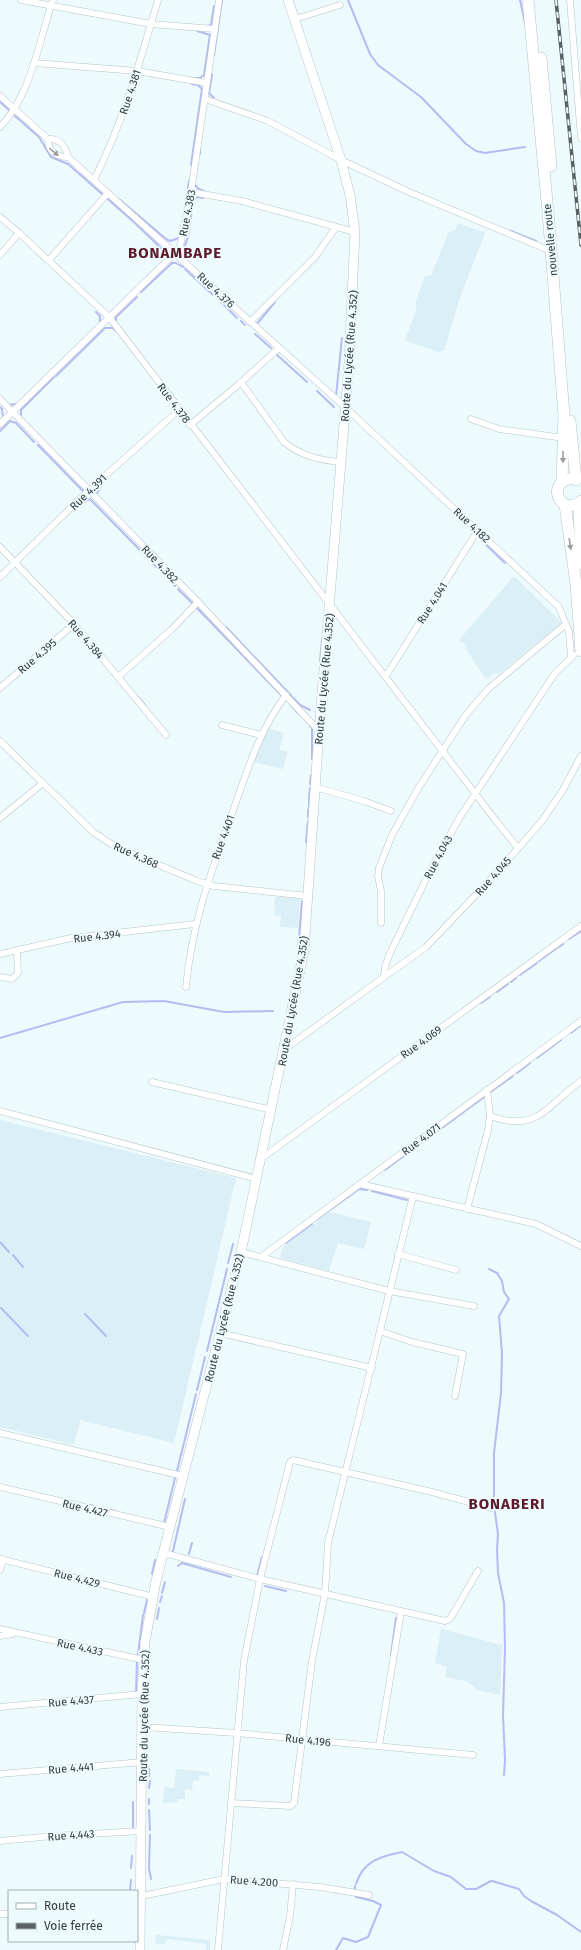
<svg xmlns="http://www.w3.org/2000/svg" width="581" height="1950" font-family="'Fira Sans',sans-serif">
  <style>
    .built { fill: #daeff6 }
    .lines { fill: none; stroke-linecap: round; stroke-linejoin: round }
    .stream { stroke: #b4bcf2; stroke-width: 2 }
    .street-casing { stroke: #b7c4c8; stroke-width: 7 }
    .secondary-casing { stroke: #b7c4c8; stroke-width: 10 }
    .highway-casing { stroke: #b7c4c8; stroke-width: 12 }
    .street { stroke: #fff; stroke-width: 6 }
    .secondary { stroke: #fff; stroke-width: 9 }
    .highway { stroke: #fff; stroke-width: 11 }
    .rail-casing { stroke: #5a6163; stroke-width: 3.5 }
    .rail { stroke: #edfafe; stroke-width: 2; stroke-dasharray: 6; stroke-linecap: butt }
    .oneway { fill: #9b9e9e }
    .labels { text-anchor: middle; stroke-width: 4; stroke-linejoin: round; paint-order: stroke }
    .street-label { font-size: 11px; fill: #373c3e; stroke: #edfafe }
    .district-label { font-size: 15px; font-weight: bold; letter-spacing: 1px; fill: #5d1829; stroke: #edfafe }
  </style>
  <rect width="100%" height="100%" fill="#edfafe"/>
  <!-- built -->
  <g class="built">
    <path d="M458,223L485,233L459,300L444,351L441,350L440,353L405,340L416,311V301L425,276L431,275L449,232L455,230Z"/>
    <path d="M514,576L562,623L498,674L495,673L486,679L465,648L467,646L459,640Z"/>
    <path d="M268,728L284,733L279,750L291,752L287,753L283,769L254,762Z"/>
    <path d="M275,897L300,898L298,928L280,927L281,915L274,916Z"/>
    <path d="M0,1120L236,1178L174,1443L80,1420L74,1445L0,1427Z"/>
    <path d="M330,1212L371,1222L364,1249L338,1243L329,1271L280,1258L283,1247Z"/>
    <path d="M441,1629L502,1645L500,1695L478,1690L466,1681L445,1677L447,1667L435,1663Z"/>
    <path d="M176,1769L209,1772V1776L199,1775V1781L193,1780L192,1790L185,1789V1799H178L177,1802L163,1803L164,1787L174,1788Z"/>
    <path d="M156,1935L210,1940V1950H206V1944L170,1939L165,1941V1944H155Z"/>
  </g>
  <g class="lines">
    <!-- stream -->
    <g class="stream">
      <path d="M348,0L370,54L378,65L421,97L466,144L476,151L485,153L525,147"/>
      <path d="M520,0L525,23"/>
      <path d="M207,26L211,25L214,6"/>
      <path d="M214,55L222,0"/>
      <path d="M212,74L209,93L214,98"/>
      <path d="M194,78H200L204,75L210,35L197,31"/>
      <path d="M0,102L10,111"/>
      <path d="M15,116L39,137L51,157L68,164L135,223L163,250"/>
      <path d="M200,154V149"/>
      <path d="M191,165L202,89L198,85L192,84"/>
      <path d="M195,185L199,189L204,191"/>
      <path d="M119,199L166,239L170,241L179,238"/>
      <path d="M184,212L189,181"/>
      <path d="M511,231L536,241"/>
      <path d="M184,259V248L188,237L193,202L197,197L203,198"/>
      <path d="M185,269L213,295"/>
      <path d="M141,292L172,263H176L183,267"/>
      <path d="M220,301L237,318"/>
      <path d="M96,312L100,316V323"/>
      <path d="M241,321L245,325"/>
      <path d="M116,323V317L137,297"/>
      <path d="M256,325L275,302"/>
      <path d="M255,334L271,348"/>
      <path d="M276,354L307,382"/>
      <path d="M56,376L105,328H113L116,331"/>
      <path d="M317,391L334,407"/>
      <path d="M336,396L342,338"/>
      <path d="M8,405L17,404"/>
      <path d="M0,407L2,409L3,418"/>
      <path d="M21,418V410L54,377"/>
      <path d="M0,431L10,421L16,423L34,442"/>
      <path d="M38,445L84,492"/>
      <path d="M96,495L101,486"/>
      <path d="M83,503L90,499L175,586"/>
      <path d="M479,538L505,563"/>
      <path d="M178,589L194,605"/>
      <path d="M196,607L283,697"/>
      <path d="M226,627L300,705L310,710"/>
      <path d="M320,661L322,640"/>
      <path d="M138,697L145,705"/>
      <path d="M290,704L299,714"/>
      <path d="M310,726L312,728V759"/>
      <path d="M310,784L311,775"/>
      <path d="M309,797L310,788"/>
      <path d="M309,809V799"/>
      <path d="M308,817V810"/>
      <path d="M306,842L308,821"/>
      <path d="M569,939L581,931"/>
      <path d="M559,947L563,944"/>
      <path d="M298,949L302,901"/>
      <path d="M539,961L557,948"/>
      <path d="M520,975L537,963"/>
      <path d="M511,982L516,978"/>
      <path d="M497,992L508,984"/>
      <path d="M481,1003L490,997"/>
      <path d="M571,1033L581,1025"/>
      <path d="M0,1038L123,1002L164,1001L224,1012L273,1011"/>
      <path d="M537,1058L561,1040"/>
      <path d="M517,1073L530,1063"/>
      <path d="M489,1093L513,1076"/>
      <path d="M438,1131L484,1097"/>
      <path d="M385,1170L433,1134"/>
      <path d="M372,1191L407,1200"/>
      <path d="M316,1220L359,1189L367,1190"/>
      <path d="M0,1242L9,1252"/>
      <path d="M286,1243L312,1224"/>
      <path d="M13,1255L23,1267"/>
      <path d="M228,1263L233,1244"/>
      <path d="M489,1269L497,1273L502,1281"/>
      <path d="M502,1281L504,1292L509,1299L499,1316L502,1353L501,1393L494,1453V1505L498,1534L497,1549L498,1573L504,1603L505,1648L503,1715L505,1760L504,1775"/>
      <path d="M1,1308L28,1336"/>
      <path d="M85,1314L106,1336"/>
      <path d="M207,1351L227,1269"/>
      <path d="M197,1390L205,1357"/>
      <path d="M181,1455L196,1394"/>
      <path d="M177,1471L181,1454"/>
      <path d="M90,1505L115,1511"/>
      <path d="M164,1523L175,1478"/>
      <path d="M173,1551L185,1499"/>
      <path d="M189,1554L192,1543"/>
      <path d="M178,1566L182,1563L231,1577"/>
      <path d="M152,1574L155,1560"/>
      <path d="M257,1576L262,1557"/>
      <path d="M265,1586L286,1591"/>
      <path d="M162,1593L165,1582"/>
      <path d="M160,1602L162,1596"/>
      <path d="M144,1613L147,1600"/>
      <path d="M157,1619L159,1608"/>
      <path d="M138,1655L143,1615"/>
      <path d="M391,1655L396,1618"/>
      <path d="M136,1693L137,1662"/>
      <path d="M149,1769V1776"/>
      <path d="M149,1788L150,1781"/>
      <path d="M149,1804V1799"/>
      <path d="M149,1810L150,1830"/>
      <path d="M133,1827V1802"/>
      <path d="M150,1835L149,1868L151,1879"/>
      <path d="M131,1868L132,1856"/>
      <path d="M492,1881L519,1889L524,1896L531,1901L557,1915L581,1932"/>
      <path d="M356,1884C363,1861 381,1856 402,1852L434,1871L451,1877L466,1889H476L491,1881"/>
      <path d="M130,1891L131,1880"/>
      <path d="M336,1950L343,1938L356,1942L368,1937L381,1905L373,1901L356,1897L354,1893L355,1886"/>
    </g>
    <defs>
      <g id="street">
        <path d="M21,0L151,24L215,29"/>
        <path d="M570,0L581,138"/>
        <path d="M295,19L340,5"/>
        <path d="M34,63L137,71L207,83"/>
        <path d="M0,96L48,139"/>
        <path d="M205,99L268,121L341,160L409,192L551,251"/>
        <path d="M0,127C31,96 39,40 53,0"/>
        <path d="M48,139C48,151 56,157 68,157"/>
        <path d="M48,139C59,138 66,146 68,157"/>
        <path d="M68,157L346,408L559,607L569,632L571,657"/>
        <path d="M94,180C123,123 140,61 158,0"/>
        <path d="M191,192L242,201L355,232"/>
        <path d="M0,217L19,233L109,317L497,822L518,848"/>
        <path d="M0,255L19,233"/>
        <path d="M49,260L108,193"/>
        <path d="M250,322L315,257L336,227"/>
        <path d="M241,382L284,442C301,456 319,460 341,462"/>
        <path d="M0,399L198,602L319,731"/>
        <path d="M471,419L499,429L564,438"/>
        <path d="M0,424L175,253L180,246L191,192L219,0"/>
        <path d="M190,425L238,385L279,348"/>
        <path d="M0,547L74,624L166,735"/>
        <path d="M0,577L89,490L179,410"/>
        <path d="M386,676L478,530"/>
        <path d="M118,677L171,630L198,602"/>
        <path d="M0,688L74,624"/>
        <path d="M222,725L261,735"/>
        <path d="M0,741L93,832L116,847L197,881L214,886L308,896"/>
        <path d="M315,787L364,801L391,811"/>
        <path d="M0,818L43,783"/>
        <path d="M381,923V891L378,876L379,868L392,835L419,787L465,716L488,689L566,624"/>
        <path d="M0,954L71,938L195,924"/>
        <path d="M0,977L12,979L18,973L17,952"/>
        <path d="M384,977L426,947L492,878L542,821L563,790L581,756"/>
        <path d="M186,987C192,922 212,869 234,808C248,768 260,729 286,695"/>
        <path d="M285,1049L384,977L385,966L391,951L431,869L460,817L555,673L574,655"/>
        <path d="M152,1082L272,1110"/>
        <path d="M0,1111L257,1179"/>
        <path d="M490,1116C538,1133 545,1107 581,1081"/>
        <path d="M262,1158L581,926"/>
        <path d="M360,1184L536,1224L581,1246"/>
        <path d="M467,1209L488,1130L490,1116L487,1090"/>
        <path d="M241,1252L389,1291L474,1306"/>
        <path d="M398,1254L456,1270"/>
        <path d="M261,1257L581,1021"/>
        <path d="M380,1331L412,1342L463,1354L455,1396"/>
        <path d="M220,1333L372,1368"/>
        <path d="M0,1433L183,1476"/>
        <path d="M0,1487L170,1527"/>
        <path d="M164,1553L260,1579L445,1621L450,1619L478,1571"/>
        <path d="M0,1559L154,1597"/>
        <path d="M0,1570L3,1559"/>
        <path d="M0,1629L144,1660"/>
        <path d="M0,1636L13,1634"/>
        <path d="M0,1707L142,1694"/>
        <path d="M143,1727L236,1733L473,1755"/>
        <path d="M379,1746L401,1612"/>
        <path d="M0,1774L143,1762"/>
        <path d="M231,1803L291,1806L294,1803L312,1661L325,1593L328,1543L413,1196"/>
        <path d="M0,1841L52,1836L142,1831"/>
        <path d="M142,1896L224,1879L320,1887L369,1895"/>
        <path d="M0,1914H9"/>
        <path d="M218,1950L244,1661L260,1579L290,1462L293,1460L432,1492L491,1508"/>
        <path d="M283,1950L290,1916L293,1884"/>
      </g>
      <path id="secondary" d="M140,1950L142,1694L145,1642L156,1581L241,1252L304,951L319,731L349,363L355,232L350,195L341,160L288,0"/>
      <g id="highway">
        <path d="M528,0L548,212L564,415L562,481"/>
        <path d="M541,58L551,166"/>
        <path d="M570,421L576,480"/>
        <path d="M569,479C545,485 563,518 581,501"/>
        <path d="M579,504L581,564"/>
        <path d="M565,505L576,584L581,651"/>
      </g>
    </defs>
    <!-- street casing -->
    <use href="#street" class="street-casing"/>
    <!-- secondary casing -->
    <use href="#secondary" class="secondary-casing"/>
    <!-- highway casing -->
    <use href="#highway" class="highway-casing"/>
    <!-- street -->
    <use href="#street" class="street"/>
    <!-- secondary -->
    <use href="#secondary" class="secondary"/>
    <!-- highway -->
    <use href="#highway" class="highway"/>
    <defs>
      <path id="rail" d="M556,0L581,245"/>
    </defs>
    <!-- rail casing -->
    <use href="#rail" class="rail-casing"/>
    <!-- rail -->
    <use href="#rail" class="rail"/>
  </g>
  <!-- one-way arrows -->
  <defs><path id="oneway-solid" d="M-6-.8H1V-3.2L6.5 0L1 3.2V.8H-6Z"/></defs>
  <g class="oneway">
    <use href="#oneway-solid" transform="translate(54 152) rotate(40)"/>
    <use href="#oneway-solid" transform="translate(563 457) rotate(91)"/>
    <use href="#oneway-solid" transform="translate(570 544) rotate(82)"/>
  </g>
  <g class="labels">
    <!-- street labels -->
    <g class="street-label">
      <text transform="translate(130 92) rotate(-72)" y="4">Rue 4.381</text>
      <text transform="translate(187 213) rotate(-79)" y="4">Rue 4.383</text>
      <text transform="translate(550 240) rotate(-95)" y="4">nouvelle route</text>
      <text transform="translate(216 290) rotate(43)" y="4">Rue 4.376</text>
      <text transform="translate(349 356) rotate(-86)" y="4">Route du Lycée (Rue 4.352)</text>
      <text transform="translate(174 403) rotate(53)" y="4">Rue 4.378</text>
      <text transform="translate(88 492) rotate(-44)" y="4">Rue 4.391</text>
      <text transform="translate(472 525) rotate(43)" y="4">Rue 4.182</text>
      <text transform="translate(160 564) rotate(46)" y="4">Rue 4.382</text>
      <text transform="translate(432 603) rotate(-58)" y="4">Rue 4.041</text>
      <text transform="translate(86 639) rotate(49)" y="4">Rue 4.384</text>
      <text transform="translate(37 656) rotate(-41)" y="4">Rue 4.395</text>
      <text transform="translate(324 679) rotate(-85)" y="4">Route du Lycée (Rue 4.352)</text>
      <text transform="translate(223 837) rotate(-70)" y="4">Rue 4.401</text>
      <text transform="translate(136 855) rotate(24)" y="4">Rue 4.368</text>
      <text transform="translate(438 857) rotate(-62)" y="4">Rue 4.043</text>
      <text transform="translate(493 876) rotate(-48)" y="4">Rue 4.045</text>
      <text transform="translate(97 936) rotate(-7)" y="4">Rue 4.394</text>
      <text transform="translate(293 1001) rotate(-80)" y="4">Route du Lycée (Rue 4.352)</text>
      <text transform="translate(421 1042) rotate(-36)" y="4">Rue 4.069</text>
      <text transform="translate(421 1139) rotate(-37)" y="4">Rue 4.071</text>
      <text transform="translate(224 1318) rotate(-76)" y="4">Route du Lycée (Rue 4.352)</text>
      <text transform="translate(85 1508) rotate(13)" y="4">Rue 4.427</text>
      <text transform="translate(77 1578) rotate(14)" y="4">Rue 4.429</text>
      <text transform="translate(80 1647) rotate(12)" y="4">Rue 4.433</text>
      <text transform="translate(71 1701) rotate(-5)" y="4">Rue 4.437</text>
      <text transform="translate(144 1716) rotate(-89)" y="4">Route du Lycée (Rue 4.352)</text>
      <text transform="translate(308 1740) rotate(6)" y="4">Rue 4.196</text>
      <text transform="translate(71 1768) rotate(-5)" y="4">Rue 4.441</text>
      <text transform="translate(71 1835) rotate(-4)" y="4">Rue 4.443</text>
      <text transform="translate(254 1881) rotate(4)" y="4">Rue 4.200</text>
    </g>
    <!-- district labels -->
    <g class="district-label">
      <text x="175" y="258">BONAMBAPE</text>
      <text x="507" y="1509">BONABERI</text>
    </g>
  </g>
  <!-- legend -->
  <rect x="8" y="1890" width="130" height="52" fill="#edfafe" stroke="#a4aeb1"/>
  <rect x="16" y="1903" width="20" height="6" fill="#ffffff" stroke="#a4aeb1"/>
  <text x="44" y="1910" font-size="12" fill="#373c3e">Route</text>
  <rect x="16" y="1923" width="20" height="6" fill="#5a6163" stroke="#a4aeb1"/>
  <text x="44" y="1930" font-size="12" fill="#373c3e">Voie ferrée</text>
</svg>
